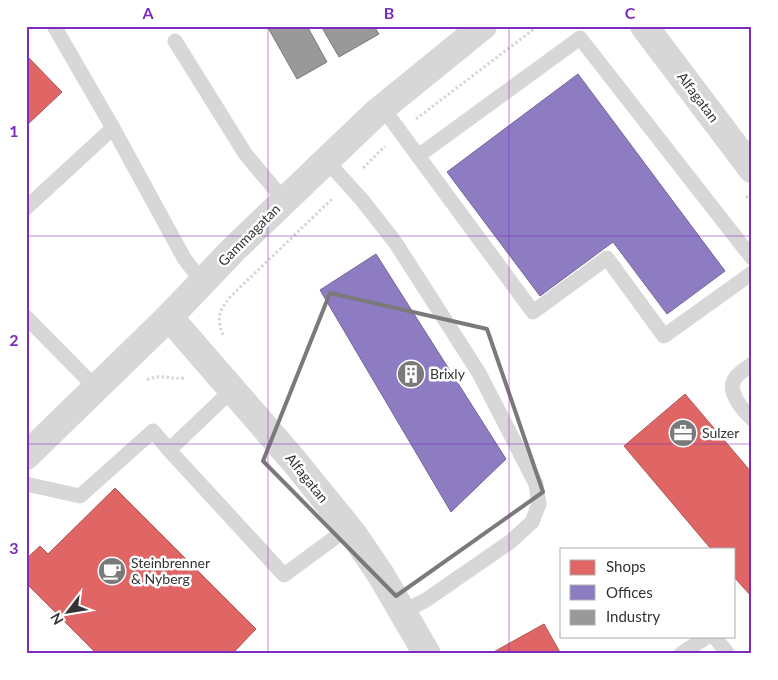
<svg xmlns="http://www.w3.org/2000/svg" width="778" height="680" font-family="Lato,sans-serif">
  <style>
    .shops { fill: #e06666; stroke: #ac5757 }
    .offices { fill: #8e7cc3; stroke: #736698 }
    .industry { fill: #999; stroke: #7a7a7a }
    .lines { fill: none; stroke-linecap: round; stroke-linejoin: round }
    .path { stroke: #d6d6d6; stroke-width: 3; stroke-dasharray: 2.5 2.5; stroke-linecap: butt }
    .lane { stroke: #d7d7d7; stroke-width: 15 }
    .street { stroke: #d7d7d7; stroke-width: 28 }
    .marked { fill: none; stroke: #7a7a7a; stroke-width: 4; stroke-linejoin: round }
    .grid { fill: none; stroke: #7b2cbf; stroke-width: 1; stroke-opacity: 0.55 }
    .labels { text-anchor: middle; stroke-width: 5; stroke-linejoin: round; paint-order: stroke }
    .street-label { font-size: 14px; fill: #333; stroke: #fff }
    .poi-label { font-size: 14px; fill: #333; stroke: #fff; text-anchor: start }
    .neatline { fill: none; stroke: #7b2cbf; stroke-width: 2 }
    .grid-label { font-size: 16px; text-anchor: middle; font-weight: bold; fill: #7b2cbf }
  </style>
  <rect width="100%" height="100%" fill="#fff"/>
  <!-- shops -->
  <g class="shops">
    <path d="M26,55L62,92L26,126Z"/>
    <path d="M685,394L752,473V597L734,577V549H711L624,446Z"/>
    <path d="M115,488L256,629L232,654H97L26,583V559L40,546L48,554Z"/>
    <path d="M544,624L561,654H490Z"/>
  </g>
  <!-- offices -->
  <g class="offices">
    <path d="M578,74L725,271L667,314L613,242L540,296L447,172Z"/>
    <path d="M376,254L506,459L451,512L320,290Z"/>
  </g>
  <!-- industry -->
  <g class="industry">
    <path d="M267,26H307L327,62L297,79Z"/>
    <path d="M321,26H374L379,34L339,57Z"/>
  </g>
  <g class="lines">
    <!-- path -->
    <g class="path">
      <path d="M416,119L538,26"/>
      <path d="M363,168L385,146"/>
      <path d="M746,196L752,203"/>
      <path d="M223,335C216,316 219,312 230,297L332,199"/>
      <path d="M147,380C162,373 170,380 184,378"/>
    </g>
    <!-- lane -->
    <g class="lane">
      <path d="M54,26L113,128L184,258L202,282"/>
      <path d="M175,41L246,155L284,200"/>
      <path d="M382,107L533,312L607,258L664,336L752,273"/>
      <path d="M418,156L580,38L752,258"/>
      <path d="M326,160L362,200L395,242L479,373L536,484L539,504L532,522L510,542L426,600L403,612"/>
      <path d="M26,208L113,128"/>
      <path d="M26,317L96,388"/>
      <path d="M752,364C747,368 740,372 736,377C725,390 743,410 752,419"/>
      <path d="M232,390L169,450L284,575L348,528"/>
      <path d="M26,484L80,496L153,431L169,450"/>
      <path d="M714,636L728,654"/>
      <path d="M681,654L708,636"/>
    </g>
    <!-- street -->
    <g class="street">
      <path d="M644,26L752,169"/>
      <path d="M169,317L294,461L354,535L381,575L427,654"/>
      <path d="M26,456L169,317L233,250L376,113L483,26"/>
    </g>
  </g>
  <!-- marked area -->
  <path class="marked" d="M330,293L487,329L543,492L396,596L263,461Z"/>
  <!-- grid -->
  <path class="grid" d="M268,26V654M509,26V654M26,236H752M26,444H752"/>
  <!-- icons -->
  <defs>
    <symbol id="building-disc" viewBox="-11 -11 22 22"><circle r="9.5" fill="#7a7a7a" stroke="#fff"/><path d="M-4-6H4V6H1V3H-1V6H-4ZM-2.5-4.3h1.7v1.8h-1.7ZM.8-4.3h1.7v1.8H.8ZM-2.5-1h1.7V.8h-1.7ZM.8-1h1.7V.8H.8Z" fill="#fff"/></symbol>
    <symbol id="office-disc" viewBox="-11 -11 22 22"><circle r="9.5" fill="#7a7a7a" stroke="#fff"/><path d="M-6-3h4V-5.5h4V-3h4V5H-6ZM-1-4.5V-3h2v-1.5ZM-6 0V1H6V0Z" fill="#fff"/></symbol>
    <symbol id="cafe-disc" viewBox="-11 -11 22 22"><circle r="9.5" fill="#7a7a7a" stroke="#fff"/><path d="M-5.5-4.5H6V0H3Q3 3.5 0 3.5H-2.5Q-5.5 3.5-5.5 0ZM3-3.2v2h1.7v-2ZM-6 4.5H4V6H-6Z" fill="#fff"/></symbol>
  </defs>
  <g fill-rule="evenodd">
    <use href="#building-disc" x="395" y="358" width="32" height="32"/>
    <use href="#office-disc" x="667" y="417" width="32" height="32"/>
    <use href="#cafe-disc" x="96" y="555" width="32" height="32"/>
  </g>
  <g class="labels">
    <!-- street labels -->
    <g class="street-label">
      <text transform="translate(698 97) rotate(53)" y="5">Alfagatan</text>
      <text transform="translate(249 235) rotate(-45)" y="5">Gammagatan</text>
      <text transform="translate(307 478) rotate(51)" y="5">Alfagatan</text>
    </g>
    <!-- poi labels -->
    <g class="poi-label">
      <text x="430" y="379">Brixly</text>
      <text x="702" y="438">Sulzer</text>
      <text x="131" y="568">Steinbrenner<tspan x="131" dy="16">&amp; Nyberg</tspan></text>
    </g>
  </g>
  <!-- border -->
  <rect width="778" height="680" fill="none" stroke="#ffffff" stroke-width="55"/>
  <!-- legend -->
  <rect x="560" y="548" width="175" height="90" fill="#ffffff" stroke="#adadad"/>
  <rect x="570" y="560" width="25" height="15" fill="#e06666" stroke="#adadad"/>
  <text x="606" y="572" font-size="15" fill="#333333">Shops</text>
  <rect x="570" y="585" width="25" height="15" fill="#8e7cc3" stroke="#adadad"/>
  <text x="606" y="598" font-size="15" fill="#333333">Offices</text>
  <rect x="570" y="610" width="25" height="15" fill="#999999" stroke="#adadad"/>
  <text x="606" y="622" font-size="15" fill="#333333">Industry</text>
  <!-- north arrow -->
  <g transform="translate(68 612) rotate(239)" stroke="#ffffff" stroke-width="4" paint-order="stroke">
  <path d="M0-4L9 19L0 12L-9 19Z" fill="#333333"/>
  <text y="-8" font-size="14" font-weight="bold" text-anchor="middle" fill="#333333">N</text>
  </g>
  <rect x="28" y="28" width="722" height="624" class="neatline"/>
  <g class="grid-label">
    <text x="148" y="19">A</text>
    <text x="389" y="19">B</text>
    <text x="630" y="19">C</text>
    <text x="14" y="137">1</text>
    <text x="14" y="346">2</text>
    <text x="14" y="554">3</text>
  </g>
</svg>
